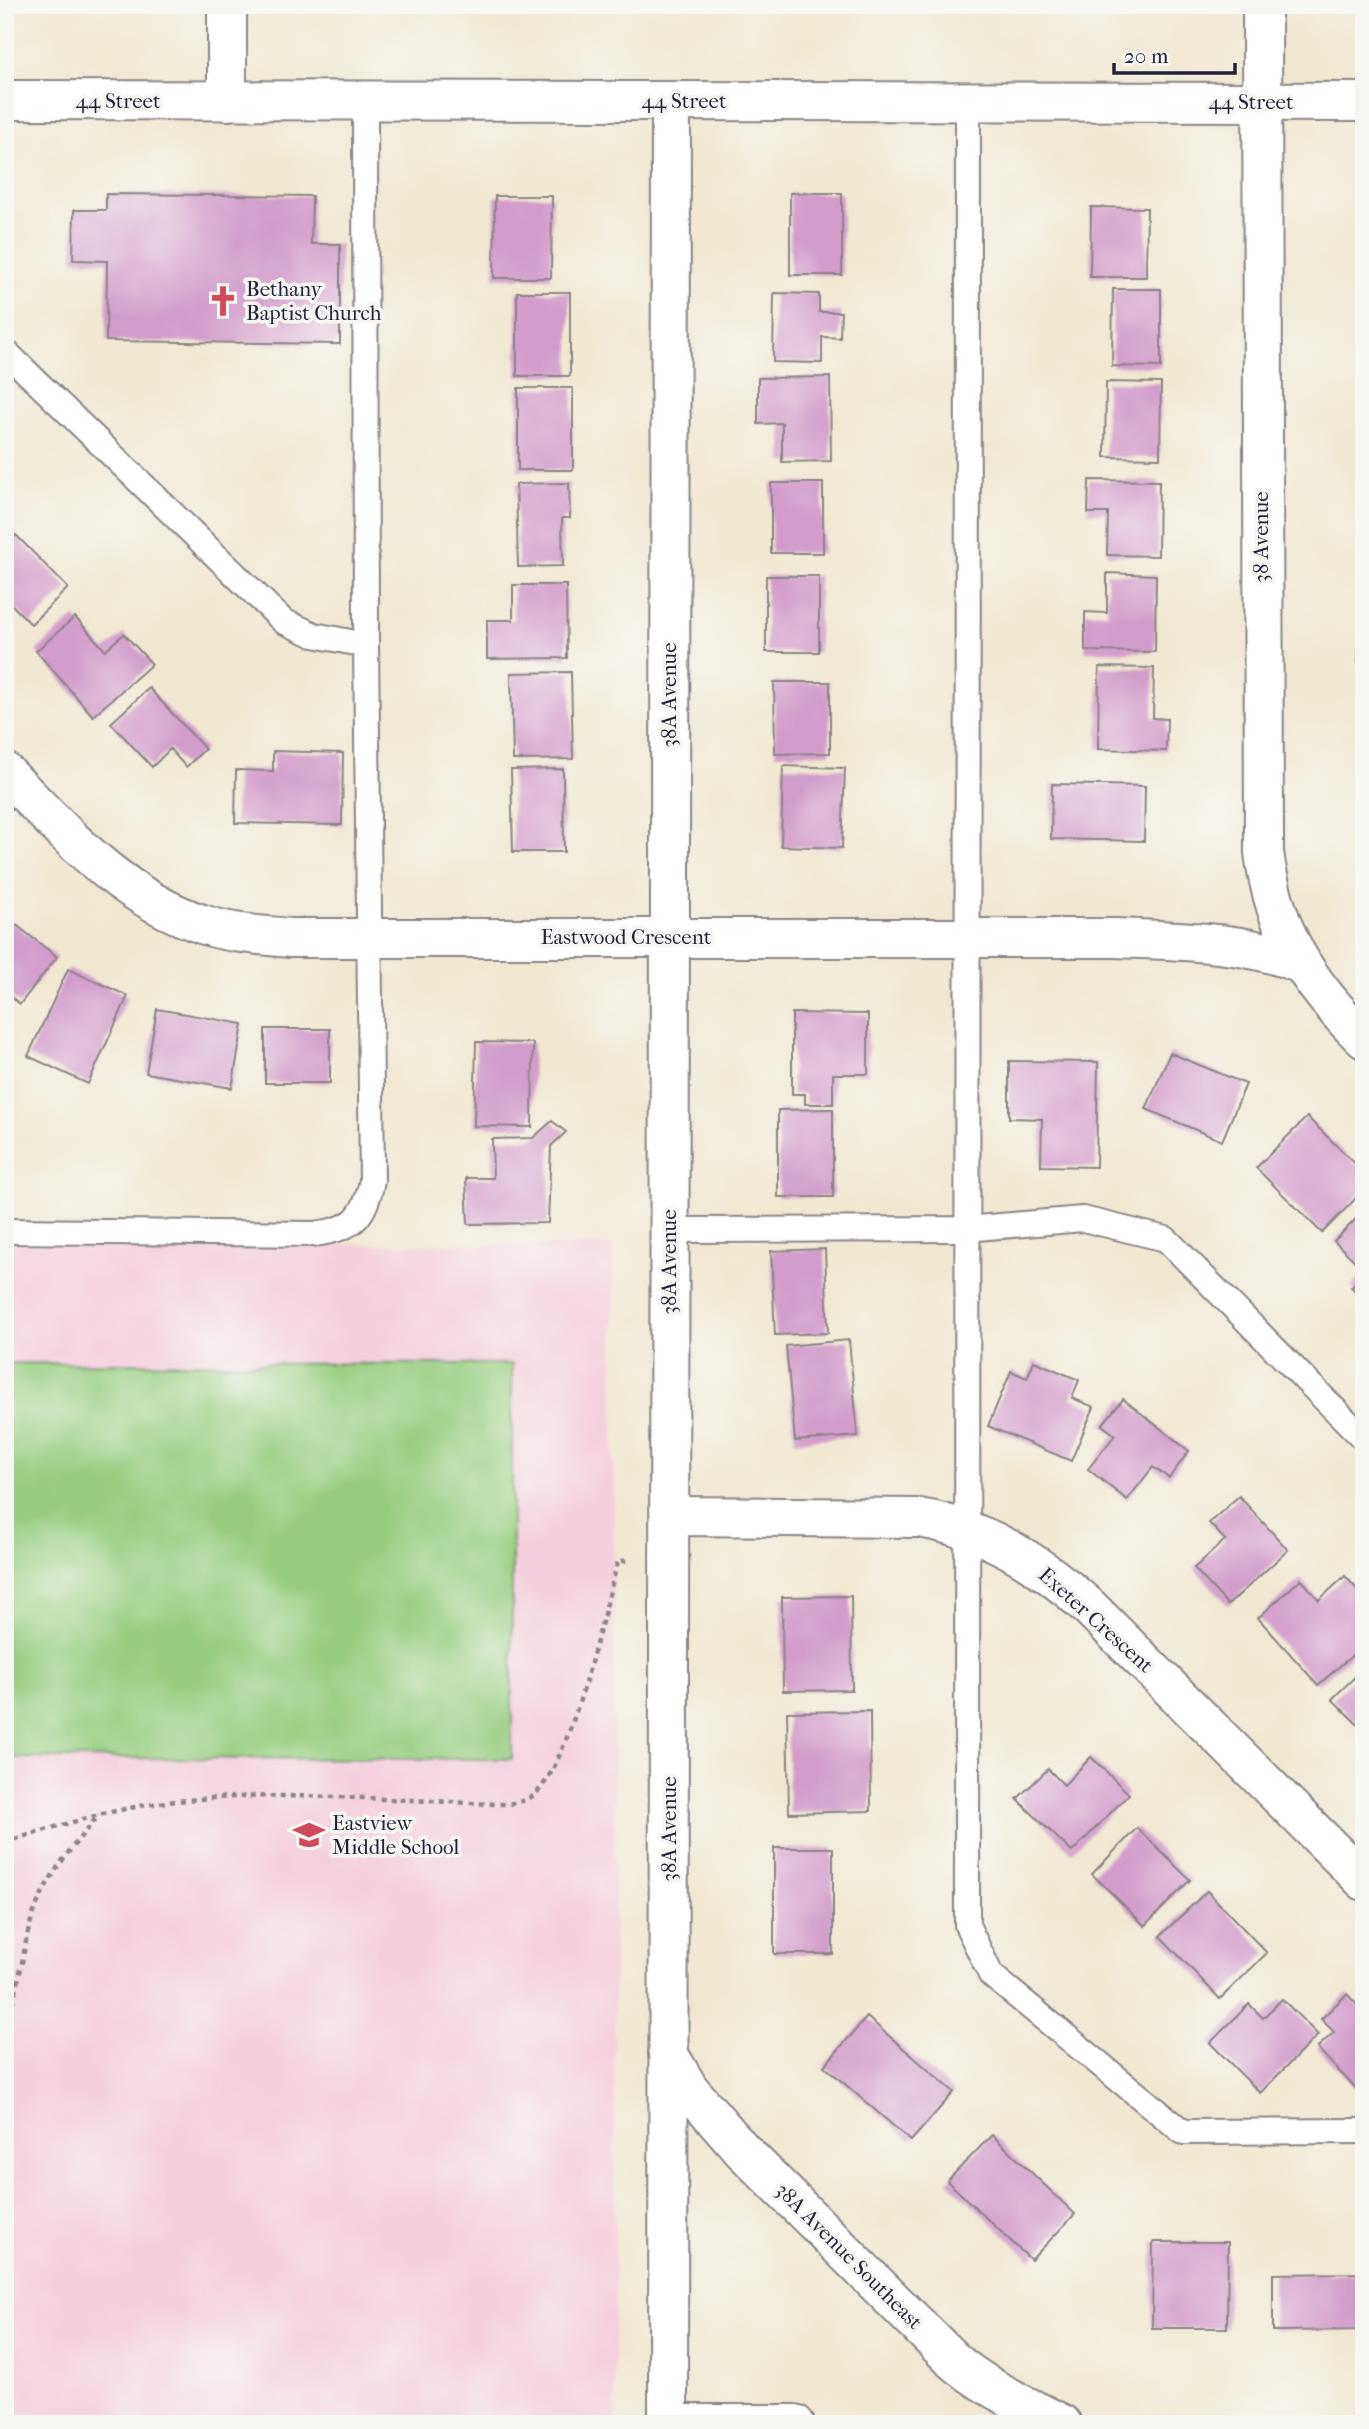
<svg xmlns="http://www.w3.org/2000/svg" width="1369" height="2429" font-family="'IM FELL French Canon',serif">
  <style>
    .built { fill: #f4cfdd }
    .green { fill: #97cd7e; stroke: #5c785c; stroke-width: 2 }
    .building { fill: #d29cca }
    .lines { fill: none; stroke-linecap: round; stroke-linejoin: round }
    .lane-casing { stroke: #8a8587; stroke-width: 28 }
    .street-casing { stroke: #8a8587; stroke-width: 42 }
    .secondary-casing { stroke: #8a8587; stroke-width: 42 }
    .path { stroke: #8a8587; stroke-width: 4.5; stroke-dasharray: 5 5; stroke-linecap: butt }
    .lane { stroke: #fff; stroke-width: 24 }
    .street { stroke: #fff; stroke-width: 38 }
    .secondary { stroke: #fff; stroke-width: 38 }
    .labels { text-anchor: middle; stroke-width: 7; stroke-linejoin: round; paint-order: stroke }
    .street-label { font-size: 21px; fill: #22223b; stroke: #f6f6f2 }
    .poi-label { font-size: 21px; fill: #22223b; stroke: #f6f6f2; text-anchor: start }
  </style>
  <rect width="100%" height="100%" fill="#f6f6f2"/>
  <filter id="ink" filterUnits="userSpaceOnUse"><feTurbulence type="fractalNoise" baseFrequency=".0143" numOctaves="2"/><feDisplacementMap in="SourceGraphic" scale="14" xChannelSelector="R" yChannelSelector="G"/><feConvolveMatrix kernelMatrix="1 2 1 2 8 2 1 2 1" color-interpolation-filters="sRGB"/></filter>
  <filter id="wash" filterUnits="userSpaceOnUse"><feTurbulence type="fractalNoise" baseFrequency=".00686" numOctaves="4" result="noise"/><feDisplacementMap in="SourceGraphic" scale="28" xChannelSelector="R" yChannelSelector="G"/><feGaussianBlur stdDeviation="1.57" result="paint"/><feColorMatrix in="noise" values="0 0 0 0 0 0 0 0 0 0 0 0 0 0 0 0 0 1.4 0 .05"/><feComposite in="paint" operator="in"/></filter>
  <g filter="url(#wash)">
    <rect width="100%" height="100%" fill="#f1e8d3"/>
    <!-- built -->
    <path class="built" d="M5,1244L613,1245L615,2424H5Z"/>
    <!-- green -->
    <path class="green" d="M5,1363L512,1364V1759L5,1758Z"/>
    <g id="blocks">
      <!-- building -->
      <g class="building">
        <rect x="790" y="193" width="52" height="82"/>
        <path d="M106,194L312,196L311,244H340V344L106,341L107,261L73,260L74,210H106Z"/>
        <path d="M495,196H552L551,278H494Z"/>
        <path d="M1091,207L1147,208L1146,277H1090Z"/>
        <path d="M1113,289H1161V367L1112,366Z"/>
        <rect x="517" y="292" width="53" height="84"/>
        <path d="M774,293L819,294V312H841L840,338L822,337V363L773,362Z"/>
        <path d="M830,377L831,461L782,462V423L758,424V378Z"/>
        <path d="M1106,382L1161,383L1160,458L1105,457Z"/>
        <rect x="518" y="388" width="55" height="82"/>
        <path d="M1089,480L1159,481L1158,556L1107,555L1108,513H1088Z"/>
        <path d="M569,483L570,518H562L563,566L518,567L516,484Z"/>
        <rect x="771" y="483" width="52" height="70"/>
        <path d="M16,535L68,588L31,624L5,598V546Z"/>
        <path d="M1107,573L1156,575L1155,652L1085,651V612L1107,613Z"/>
        <rect x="766" y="576" width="53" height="76"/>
        <path d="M1362,584H1364V662H1358Z"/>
        <path d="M513,585H566L567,658L487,659V620H513Z"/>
        <path d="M75,617L105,650L124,634L152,664L93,716L36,651Z"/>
        <path d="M1099,667L1154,668L1153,718L1167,719L1166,751L1098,749Z"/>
        <path d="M571,672L573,759L513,760L511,673Z"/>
        <path d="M774,682H830V753L775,754Z"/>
        <path d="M149,688L205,749L186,767L170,749L152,767L111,723Z"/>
        <path d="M273,751L343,753L342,825L235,823L236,770L273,771Z"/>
        <path d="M783,766L845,768L842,848L781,846Z"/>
        <path d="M563,769L564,852H513L511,770Z"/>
        <path d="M1052,784L1145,786L1144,841L1051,839Z"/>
        <path d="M5,916L57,957L20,1004L5,992Z"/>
        <path d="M68,969L128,996L88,1084L28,1056Z"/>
        <path d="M157,1009L243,1024L232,1088L146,1073Z"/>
        <path d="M792,1013L868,1014V1074H833V1104H805V1094H792Z"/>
        <rect x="265" y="1029" width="65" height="54"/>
        <path d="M476,1042L533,1043L532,1127L474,1126Z"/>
        <path d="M1170,1053L1246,1084L1222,1141L1146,1109Z"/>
        <path d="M1009,1061L1098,1062L1096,1167L1041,1166L1042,1119L1009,1118Z"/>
        <path d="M833,1109V1197H778V1110Z"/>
        <path d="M1307,1117L1364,1172V1190L1322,1233L1256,1168Z"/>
        <path d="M552,1121L566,1132L551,1146L548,1223L468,1224L466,1178H493L492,1139L533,1138Z"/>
        <path d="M1364,1211V1270L1334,1241Z"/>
        <path d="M825,1249L828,1333L775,1335L771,1251Z"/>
        <path d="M1364,1273V1299L1351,1287Z"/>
        <path d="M849,1340L858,1436L795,1441L786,1346Z"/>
        <path d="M1034,1361L1079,1380L1072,1398L1094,1407L1071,1461L988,1426L1011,1371L1027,1378Z"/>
        <path d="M1123,1399L1189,1451L1169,1478L1153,1467L1127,1500L1088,1469L1115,1435L1102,1425Z"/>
        <path d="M1239,1496L1288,1550L1228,1605L1194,1568L1225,1540L1209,1523Z"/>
        <path d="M1345,1576L1364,1597V1645L1318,1685L1258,1618L1301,1579L1319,1600Z"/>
        <path d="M851,1596L852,1690L783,1691L782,1597Z"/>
        <path d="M1364,1668V1731L1332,1699Z"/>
        <path d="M870,1711L871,1811L789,1813L787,1712Z"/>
        <path d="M1091,1757L1129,1794L1072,1852L1017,1799L1048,1769L1064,1785Z"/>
        <path d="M1137,1828L1190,1880L1145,1926L1092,1874Z"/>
        <rect x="774" y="1848" width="59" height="106"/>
        <path d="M1207,1891L1267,1953L1220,1999L1160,1936Z"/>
        <path d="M1347,1994L1364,2012V2097L1317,2048L1334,2032L1321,2019Z"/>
        <path d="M1282,1999L1318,2035L1260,2093L1210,2043L1249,2004L1263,2018Z"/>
        <path d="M867,2017L954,2092L911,2141L824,2066Z"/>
        <path d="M992,2135L1075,2214L1031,2260L947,2181Z"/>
        <path d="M1153,2242H1228L1227,2328H1152Z"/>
        <path d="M1364,2273V2330L1273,2331V2274Z"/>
      </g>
    </g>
  </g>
  <g filter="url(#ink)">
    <use href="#blocks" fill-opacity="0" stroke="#8a8587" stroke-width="2"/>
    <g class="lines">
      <defs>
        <g id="lane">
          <path d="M968,102L967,1925L991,1975L1183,2132L1364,2131"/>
          <path d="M5,351L283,621L314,635L366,645"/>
          <path d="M669,1230L965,1229L1083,1219L1166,1239L1364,1439"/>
          <path d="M5,1231L315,1234C353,1229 365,1218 372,1180L366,645L365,102"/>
        </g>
        <g id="street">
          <path d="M227,5V101"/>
          <path d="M5,100L1364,102"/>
          <path d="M5,772C64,832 122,899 205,925C232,934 262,935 290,938H1115C1177,941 1241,940 1299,963"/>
          <path d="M670,1516L919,1518C985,1529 1039,1562 1088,1606L1364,1881"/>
          <path d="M668,2053L689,2089L742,2150L951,2358C983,2387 1023,2404 1062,2424"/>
          <path d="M668,2424L671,101"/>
          <path d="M668,2424H795"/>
        </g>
        <path id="secondary" d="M1262,5L1264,852C1274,931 1307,983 1364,1039"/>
      </defs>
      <!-- lane casing -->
      <use href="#lane" class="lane-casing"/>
      <!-- street casing -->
      <use href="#street" class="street-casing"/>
      <!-- secondary casing -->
      <use href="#secondary" class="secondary-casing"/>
      <!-- path -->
      <g class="path">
        <path d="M5,1842C56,1827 107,1810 160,1803C270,1789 384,1800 495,1804C508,1804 520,1804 531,1797C569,1774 604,1609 618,1561H630"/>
        <path d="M5,2021C22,1987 21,1950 33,1915C47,1876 72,1847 99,1815"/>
      </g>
      <!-- lane -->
      <use href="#lane" class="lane"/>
      <!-- street -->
      <use href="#street" class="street"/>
      <!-- secondary -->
      <use href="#secondary" class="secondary"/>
    </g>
  </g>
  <!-- icons -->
  <defs>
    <symbol id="church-bare" viewBox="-9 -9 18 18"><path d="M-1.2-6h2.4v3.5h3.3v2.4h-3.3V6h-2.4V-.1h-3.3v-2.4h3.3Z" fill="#d1495b" stroke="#f6f6f2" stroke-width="2.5" paint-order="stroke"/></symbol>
    <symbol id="school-bare" viewBox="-9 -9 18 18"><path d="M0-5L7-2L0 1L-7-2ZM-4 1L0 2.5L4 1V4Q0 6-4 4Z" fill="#d1495b" stroke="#f6f6f2" stroke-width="2.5" paint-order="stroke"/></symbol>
  </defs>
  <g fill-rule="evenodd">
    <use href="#church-bare" x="201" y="279" width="44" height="44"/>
    <use href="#school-bare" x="287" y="1813" width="44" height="44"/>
  </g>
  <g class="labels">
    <!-- street labels -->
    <g class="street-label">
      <text x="118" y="108">44 Street</text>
      <text x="684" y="108">44 Street</text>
      <text x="1251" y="109">44 Street</text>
      <text transform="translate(1261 537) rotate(-90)" y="7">38 Avenue</text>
      <text transform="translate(669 695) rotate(-90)" y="7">38A Avenue</text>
      <text x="626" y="944">Eastwood Crescent</text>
      <text transform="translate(669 1262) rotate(-90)" y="7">38A Avenue</text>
      <text transform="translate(1096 1620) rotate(42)" y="7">Exeter Crescent</text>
      <text transform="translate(669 1829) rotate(-90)" y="7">38A Avenue</text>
      <text transform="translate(849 2256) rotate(45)" y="7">38A Avenue Southeast</text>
    </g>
    <!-- poi labels -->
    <g class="poi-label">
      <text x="246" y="296">Bethany<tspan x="246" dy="24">Baptist Church</tspan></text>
      <text x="332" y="1830">Eastview<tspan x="332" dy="24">Middle School</tspan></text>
    </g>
  </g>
  <!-- margin -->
  <rect width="1369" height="2429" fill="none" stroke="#f6f6f2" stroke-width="28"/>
  <!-- scale -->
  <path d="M1114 63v10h121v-10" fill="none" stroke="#22223b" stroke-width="3.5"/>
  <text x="1124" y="63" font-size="21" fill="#22223b" stroke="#f6f6f2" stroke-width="5" paint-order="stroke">20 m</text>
</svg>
